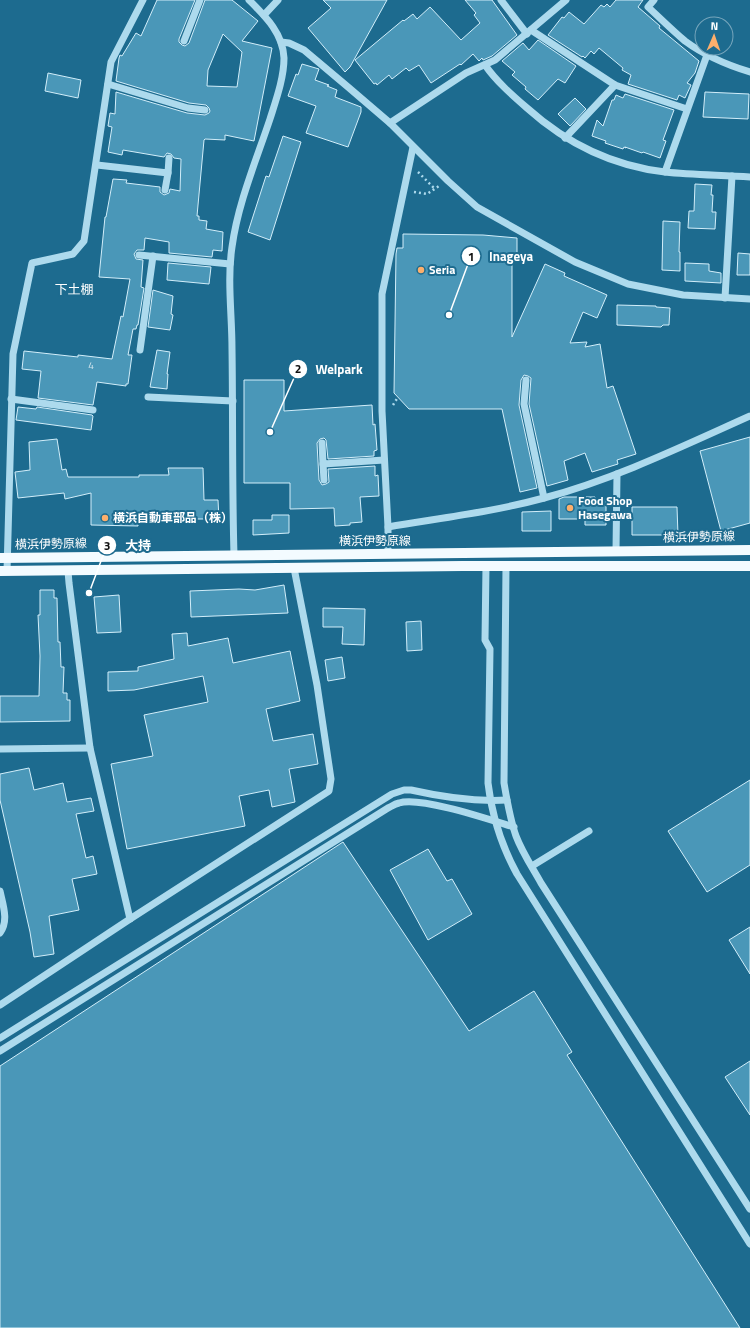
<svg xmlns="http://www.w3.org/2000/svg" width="750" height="1328" font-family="'Titillium Web','Noto Sans JP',sans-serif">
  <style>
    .building { fill: #4a97b8; stroke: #d2eefa; fill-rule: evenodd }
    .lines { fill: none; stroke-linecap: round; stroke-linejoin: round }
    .path { stroke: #addaed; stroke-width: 2.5; stroke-dasharray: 2 3; stroke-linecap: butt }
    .minor { stroke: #addaed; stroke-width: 7 }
    .major { stroke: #f3fbff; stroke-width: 10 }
    .poi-dot { fill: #fcaf6c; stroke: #1d6b8f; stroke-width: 1.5 }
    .labels { text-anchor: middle; stroke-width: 4; stroke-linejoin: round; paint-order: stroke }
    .number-label { font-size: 10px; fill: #d2e5ed }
    .poi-label { font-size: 12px; font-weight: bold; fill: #fff; stroke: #1d6b8f; text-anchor: start }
    .street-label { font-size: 12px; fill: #fff; stroke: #1d6b8f }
    .neighbourhood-label { font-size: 13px; fill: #fff; stroke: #1d6b8f }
    .leader { fill: none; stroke: #fff; stroke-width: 1.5 }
    .callout-dot { fill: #fff; stroke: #1d6b8f; stroke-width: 1.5 }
    .mark-label { font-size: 12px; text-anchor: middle; font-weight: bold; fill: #111 }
    .callout-label { font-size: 13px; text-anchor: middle; font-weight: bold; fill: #fff; stroke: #1d6b8f; stroke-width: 4; stroke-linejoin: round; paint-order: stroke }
  </style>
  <rect width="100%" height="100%" fill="#1d6b8f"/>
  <!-- building -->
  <g class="building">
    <path d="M157,0H195L179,39V42L182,45L185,46L189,43L205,0H232L258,21L242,41L272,48L254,141L225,135V140L205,139L204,140L197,216H199V220L207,221L206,229L223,232L222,251L213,250L212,257L169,253V242L145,238L144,250H137L134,254L136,259L143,260L141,287L144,288L138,325H137L136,329H133L128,355H132L128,384H126V386L97,382L93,405L38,398L41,371L22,369L24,351L78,357V355L112,359L121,316L123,317L130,279L99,277L105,217H106L113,179L127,180L126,183L160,187V192L164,195L169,193L170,189L180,191L181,159L174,158L171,154L167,153L164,157L123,150L122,155L108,152L112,127L108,126L110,113L115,114L116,92L187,113L205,115L209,113L210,111L209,108L206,105L189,103L116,81L119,58L120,55L122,56L136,33L141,36ZM223,34L242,52L237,87L207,86L208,70Z"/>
    <path d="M323,0H387L350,67L345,72L308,28L331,8Z"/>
    <path d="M465,0H492L517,35L492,56L483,60L482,58L479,61L473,54L461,65L460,64L431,83L419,65L409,71L406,68L392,79L389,75L377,85L376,83L374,84L355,60L403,20L404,21L413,14L417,19L430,7L461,40L480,23L474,15L476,13Z"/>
    <path d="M616,0H643L638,7L660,26L659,28L699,61L695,73L687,83L691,85L685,98L679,95L677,100L628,84L631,75L622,70L623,68L599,48L594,54L591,51L585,58L583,56L582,57L548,35L562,17L564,18L569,12L584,24L601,5L604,7L607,4L610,7Z"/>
    <path d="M538,40L576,66L565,83L558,79L538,100L525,89L526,87L512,75L515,72L502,61L523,43L529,50Z"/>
    <path d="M302,64L319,69L315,80L329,85L327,86L337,90L335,97L361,107V112L348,147L306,133L316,106L288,96L296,74L298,75Z"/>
    <path d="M48,73L81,80L78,98L45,91Z"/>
    <path d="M705,92L749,94L748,119L703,117Z"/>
    <path d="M625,94L674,110L663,140L666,141L660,158L643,152L642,153L625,147L626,148L624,147L623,149L605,143L606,141L592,136L597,120L603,126L612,100H614L616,95L623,98Z"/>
    <path d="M575,98L586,109L570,126L558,114Z"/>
    <path d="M283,136L301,142L270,240L248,232L266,176L269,177Z"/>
    <path d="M695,184L712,185L711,195H713L712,212H716L715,229L688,228L689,211H694Z"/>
    <path d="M663,221L680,222L679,252H680V271L662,270Z"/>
    <path d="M403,234L483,235L517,238V257H512V337L545,264L565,273L564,276L607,295L597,318L583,312L570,343L587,342L585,347L600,344L607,388L613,386L636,454L617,460L618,464L592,472L585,453L564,461L568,480L547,486L529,404L531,378L528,376L524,375L521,380L519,405L537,488L520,492L502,409H409L394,393L396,254L397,248H403Z"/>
    <path d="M738,253L750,254V275H737Z"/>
    <path d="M168,263L211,267L209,284L167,280Z"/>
    <path d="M685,263L709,264V271L721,273V283L685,281Z"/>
    <path d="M153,290L173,296L171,314L173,315L170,330L148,327Z"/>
    <path d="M617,305L656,306V307L670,308L669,325H663L661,327L617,325Z"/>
    <path d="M157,350L170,352L167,374H168L167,389L150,387Z"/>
    <path d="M244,380H284V411L372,405L373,425L375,424L377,450L374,451V456L328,459L326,440L324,438L320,439L317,443L319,480L322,485L326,484L329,482L328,469L375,466V476L378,475L379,496L360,497L362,522L350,523V525L335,526L334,508L290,509V483H244Z"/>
    <path d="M18,407L36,409L37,407L92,415L93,416L91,430L16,420Z"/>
    <path d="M750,437V523L721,531L700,451Z"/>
    <path d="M57,439L62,470L66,469L68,477H139V475H169L168,468H203L204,500H218L219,519H138V526L91,525V493L65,499L64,493L18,498L15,472L30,470L29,442Z"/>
    <path d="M564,497H595V499H606V525H585V519H559V499Z"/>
    <path d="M632,507H677L678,535H632Z"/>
    <path d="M551,511V531H522V512Z"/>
    <path d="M272,515H289V533L253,535V520H272Z"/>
    <path d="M284,585L288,613L191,617L190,591L239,589L255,590Z"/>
    <path d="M40,590H54V598H57L58,642H60L61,667H64L63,693H67V700H70V721L0,722V696H39L40,656L38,615H40Z"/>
    <path d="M119,595L121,632L97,633L94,597Z"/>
    <path d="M323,608L365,609L364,645L342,644L343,627H323Z"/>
    <path d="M421,621L422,650L407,651L406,622Z"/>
    <path d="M187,633L188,646L228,638L233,663L290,651L300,701L266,709L273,741L313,734L318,764L289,769L295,802L272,807L269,790L239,796L245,826L127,849L111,764L153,756L144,715L208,702L203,676L134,690L108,691V672L138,671V667L174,659L172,634Z"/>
    <path d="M342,657L345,678L328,681L325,660Z"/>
    <path d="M29,768L34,790L63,783L67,802L91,798L94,811L76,814L86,858L93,856L97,874L72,879L79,910L49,916L54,954L34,957L30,932L0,800V774Z"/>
    <path d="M750,780V865L707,892L668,831Z"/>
    <path d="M343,842L469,1031L534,991L572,1052L567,1055L740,1328H0V1066Z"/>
    <path d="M428,849L447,881L452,879L472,914L428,940L390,870Z"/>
    <path d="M750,927V974L729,940Z"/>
    <path d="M750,1061V1115L725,1077Z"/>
  </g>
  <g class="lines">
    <!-- path -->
    <g class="path">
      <path d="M418,172L435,189"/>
      <path d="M414,192L427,194L439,186"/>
      <path d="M393,405L398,397"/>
    </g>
    <!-- minor -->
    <g class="minor">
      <path d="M501,0L527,34"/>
      <path d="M654,0L648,7C660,18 672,30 685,41C704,55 727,65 750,72"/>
      <path d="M264,15L278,0"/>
      <path d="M531,30L615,85L687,109"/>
      <path d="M184,41L200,0"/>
      <path d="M281,42L289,43L304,50L348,87L390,123L448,181L477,207L575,262L628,284L683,295L750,299"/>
      <path d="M485,65C496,81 512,95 527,108C566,143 613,166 665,172C693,175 722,175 750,177"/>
      <path d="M108,84L188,108L205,110"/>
      <path d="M390,123L466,73L495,60L566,0"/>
      <path d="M565,138L615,85"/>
      <path d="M97,165L168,173L169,158"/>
      <path d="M665,172L707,55"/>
      <path d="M165,190L168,173"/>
      <path d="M139,255L230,264"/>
      <path d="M725,298L732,176"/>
      <path d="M140,350L153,256"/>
      <path d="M526,380L524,404L544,498"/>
      <path d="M148,397L233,401"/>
      <path d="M11,399L93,410"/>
      <path d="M322,443L323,464L384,460"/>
      <path d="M323,464L324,480"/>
      <path d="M388,527L382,411V294L413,147"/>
      <path d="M616,551L617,474"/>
      <path d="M388,553V527C440,518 493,512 544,498C615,479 683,446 750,416"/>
      <path d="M234,555C232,486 233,418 232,349C232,315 227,280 232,247C238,203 256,161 270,119C276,100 284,78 284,58C283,33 265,16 249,0"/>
      <path d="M486,566L485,640L490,649L488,783C492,816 501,845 517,874L750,1244"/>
      <path d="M506,566L504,783C507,801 510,819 516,836C522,852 532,867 541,883L750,1209"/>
      <path d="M7,571L13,354L32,263L73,254L84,241L111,62L143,0"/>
      <path d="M68,571L69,583L90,748L130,919"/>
      <path d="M0,749L90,748"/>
      <path d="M532,866L589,831"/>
      <path d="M0,891C3,905 9,921 0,933"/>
      <path d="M0,1005L130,919L329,791L331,779L317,685L294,568"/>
      <path d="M0,1038L392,794L404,790H411C442,797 475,802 507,800"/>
      <path d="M0,1051L388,808C392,806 395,804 399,803C420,796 491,820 514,827"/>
    </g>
    <!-- major -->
    <g class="major">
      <path d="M0,558L750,550"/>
      <path d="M0,571L462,566H750"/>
    </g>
  </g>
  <!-- markers -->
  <g class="poi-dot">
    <circle cx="421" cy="270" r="4"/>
    <circle cx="570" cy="508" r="4"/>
    <circle cx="105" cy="518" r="4"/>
  </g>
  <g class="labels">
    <!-- number labels -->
    <g class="number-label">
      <text x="91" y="369">4</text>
    </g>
    <!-- poi labels -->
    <g class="poi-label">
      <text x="429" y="274">Seria</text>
      <text x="578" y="505">Food Shop<tspan x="578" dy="14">Hasegawa</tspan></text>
      <text x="113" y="522">横浜自動車部品（株）</text>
    </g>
    <!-- street labels -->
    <g class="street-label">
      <text transform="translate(699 537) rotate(-1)" y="4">横浜伊勢原線</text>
      <text x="375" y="545">横浜伊勢原線</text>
      <text transform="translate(51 544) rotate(-1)" y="4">横浜伊勢原線</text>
    </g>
    <!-- neighbourhood labels -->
    <g class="neighbourhood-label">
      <text x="74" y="294">下土棚</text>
    </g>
  </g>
  <!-- callouts -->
  <path class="leader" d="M449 315L471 256M270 432L298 369M89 593L107 545"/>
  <g class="callout-dot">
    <circle cx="449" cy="315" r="4"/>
    <circle cx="270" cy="432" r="4"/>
    <circle cx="89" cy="593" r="4"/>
    <circle cx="471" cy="256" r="10"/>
    <circle cx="298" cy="369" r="10"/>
    <circle cx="107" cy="545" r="10"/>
  </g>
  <g class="mark-label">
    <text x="471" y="261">1</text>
    <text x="298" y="373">2</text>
    <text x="107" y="550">3</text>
  </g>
  <g class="callout-label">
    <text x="511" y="261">Inageya</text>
    <text x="339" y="374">Welpark</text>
    <text x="138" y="550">大持</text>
  </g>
  <!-- north arrow -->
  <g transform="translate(714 36) rotate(2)"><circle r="19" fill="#1d6b8f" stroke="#77a6bc"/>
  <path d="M0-3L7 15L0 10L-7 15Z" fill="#fcaf6c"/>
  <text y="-6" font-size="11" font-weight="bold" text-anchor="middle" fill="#ffffff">N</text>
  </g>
</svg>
